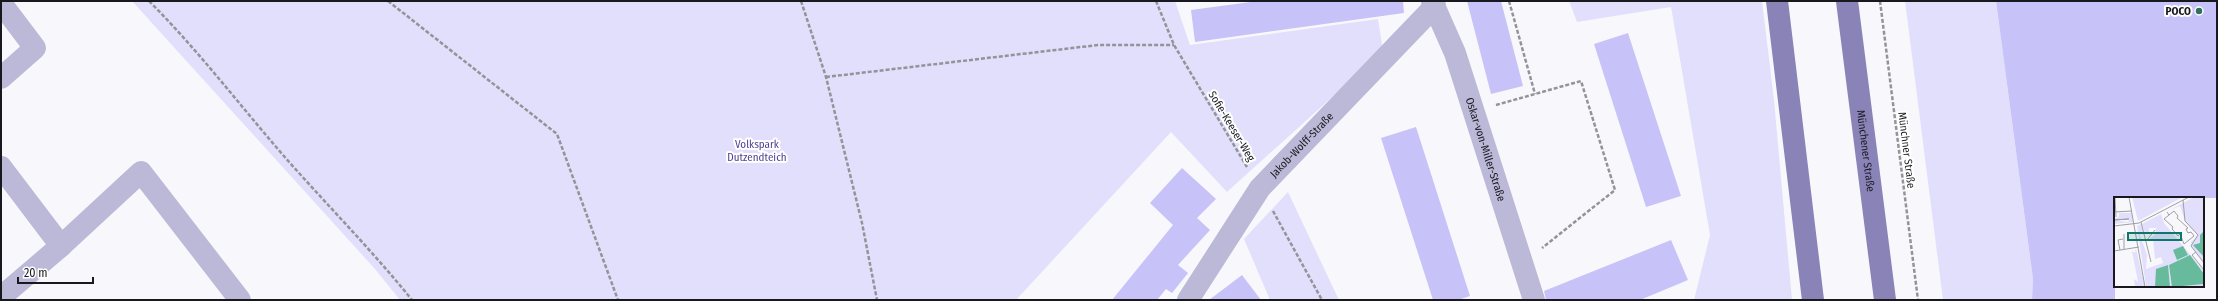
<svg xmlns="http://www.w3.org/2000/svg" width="2218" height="301" font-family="'Fira Sans Condensed',sans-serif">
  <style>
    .green { fill: #e1dffc }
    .building { fill: #c7c2f8 }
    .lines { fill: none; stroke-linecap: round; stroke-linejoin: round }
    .path { stroke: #939398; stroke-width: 2.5; stroke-dasharray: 4 2; stroke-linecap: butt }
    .minor { stroke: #bbb9d7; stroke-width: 22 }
    .major { stroke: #8983b8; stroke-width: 22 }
    .poi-dot { fill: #33705b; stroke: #fff; stroke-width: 1.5 }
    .labels { text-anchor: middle; stroke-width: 4; stroke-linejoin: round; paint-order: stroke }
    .poi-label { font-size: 11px; font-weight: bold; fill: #19181f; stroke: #fff; text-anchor: end }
    .street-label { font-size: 11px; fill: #19181f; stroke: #fff }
    .park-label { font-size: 11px; fill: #534392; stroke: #fff }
    .inset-road { fill: none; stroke: #9f9ea4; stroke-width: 1 }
    .view { fill: #0f766e; fill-opacity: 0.15; stroke: #0f766e; stroke-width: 2 }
    .inset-edge { fill: none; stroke: #19181f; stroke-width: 2 }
  </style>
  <rect width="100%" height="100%" fill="#f8f8fc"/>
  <!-- green -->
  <g class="green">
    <path d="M132,1H1175L1190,45L1378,19L1383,51L1227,192L1171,132L1016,300H400L375,269Z"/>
    <path d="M1569,1H1762L1774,100L1792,300H1694L1710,235L1671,7L1577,22Z"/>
    <path d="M1905,1H1996L2033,279L2032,300H1943Z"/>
    <path d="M1288,192L1339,300H1270L1244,239Z"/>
  </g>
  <!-- building -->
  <g class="building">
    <path d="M1258,1H1403L1404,13L1195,42L1191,10Z"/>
    <path d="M1467,1H1501L1523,86L1491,94Z"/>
    <path d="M1996,1H2217V198H2115V300H2032L2033,279Z"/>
    <path d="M1628,33L1681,196L1646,207L1594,44Z"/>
    <path d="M1416,127L1470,296L1458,300H1433L1381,138Z"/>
    <path d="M1182,168L1216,199L1197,218L1210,230L1178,265L1188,273L1172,293L1166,289L1157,300H1112L1173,225L1150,203Z"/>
    <path d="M1671,240L1688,280L1640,300H1546L1544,291Z"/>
    <path d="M1242,275L1261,300H1209Z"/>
  </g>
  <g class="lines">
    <!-- path -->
    <g class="path">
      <path d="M149,1C197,49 238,103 283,155C325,203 371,249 412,300"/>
      <path d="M388,1L557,134L618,300"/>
      <path d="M801,1L826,77L862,223L877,300"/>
      <path d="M1156,1L1174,45L1247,167"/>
      <path d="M1509,1L1535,94"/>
      <path d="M1880,1L1918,300"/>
      <path d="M826,77L1098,45H1174"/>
      <path d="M1496,105L1581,81L1615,190L1542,248"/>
      <path d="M1273,211L1322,300"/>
    </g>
    <!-- minor -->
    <g class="minor">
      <path id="s1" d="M1432,1L1455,53L1534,300"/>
      <path d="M1,3L35,48L1,78"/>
      <path d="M1,167L61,246L141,172L240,300"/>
      <path d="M1,297L61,246"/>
      <path id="s2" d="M1188,300L1260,188L1435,6"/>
    </g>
    <!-- major -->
    <g class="major">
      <path d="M1777,1L1813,300"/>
      <path id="s3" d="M1847,1L1885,300"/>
    </g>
  </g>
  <!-- markers -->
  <circle class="poi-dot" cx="2199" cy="11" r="4"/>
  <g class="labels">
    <!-- poi labels -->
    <g class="poi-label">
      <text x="2191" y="15">POCO</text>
    </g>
    <!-- street labels -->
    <g class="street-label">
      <text transform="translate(1232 126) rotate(59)" y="4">Sofie-Keeser-Weg</text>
      <text dy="4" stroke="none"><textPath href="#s2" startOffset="193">Jakob-Wolff-Straße</textPath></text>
      <text dy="4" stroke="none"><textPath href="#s1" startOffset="158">Oskar-von-Miller-Straße</textPath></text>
      <text transform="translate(1907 150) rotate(83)" y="4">Münchner Straße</text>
      <text dy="4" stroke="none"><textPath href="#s3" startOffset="151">Münchener Straße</textPath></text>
    </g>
    <!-- park labels -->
    <g class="park-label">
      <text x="757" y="148">Volkspark<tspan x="757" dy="13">Dutzendteich</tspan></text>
    </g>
  </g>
  <!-- overview -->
  <g transform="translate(2114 197)">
    <rect width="90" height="90" fill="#f8f8fc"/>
    <path d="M18,0H67V1L24,24ZM80,0H90V66L77,49V45L84,38L71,24L66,9L56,13ZM5,16H18L19,25L0,27V23L14,25L16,22H0L5,20ZM47,17L50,26L90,74V90L32,89L23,29L27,27L29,34L26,38L33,58L32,72L49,66L47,60L41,62L39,42L34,43L43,36L41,33L43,31H35L36,39L34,35L31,36L28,27ZM22,51V52L31,90H21L20,82L24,85L18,54L21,56Z" fill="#e1dffc"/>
    <path d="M90,34V60L79,48L86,46V38ZM69,49L74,58L63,63L59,53ZM76,58L90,77V87L58,90L55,68ZM54,68L56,90H41L42,72Z" fill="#67bb9c"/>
    <path class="inset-road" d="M1,0L2,20M15,0L31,90M69,3L71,24L84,38L77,49L90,66M0,15L18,14M53,15L55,18L50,22L59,30L58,32L64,39L66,37L70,47L80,39L77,35L74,36L72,32L74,31L63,21L64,19L60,14L55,18M0,23L15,22L0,23M27,25L37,65M0,29L25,26L75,0M33,43L41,33M10,52V37M6,53L4,43L9,42M0,54L25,50M82,55L78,58L90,73"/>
    <path class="view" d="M14,36H67V43H14Z"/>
    <rect width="90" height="90" class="inset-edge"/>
  </g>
  <!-- border -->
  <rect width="2218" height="301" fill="none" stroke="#19181f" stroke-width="4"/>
  <!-- scale -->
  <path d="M18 277v6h75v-6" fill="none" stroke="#19181f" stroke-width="2"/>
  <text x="24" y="277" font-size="12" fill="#19181f" stroke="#ffffff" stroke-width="3" paint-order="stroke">20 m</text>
</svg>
